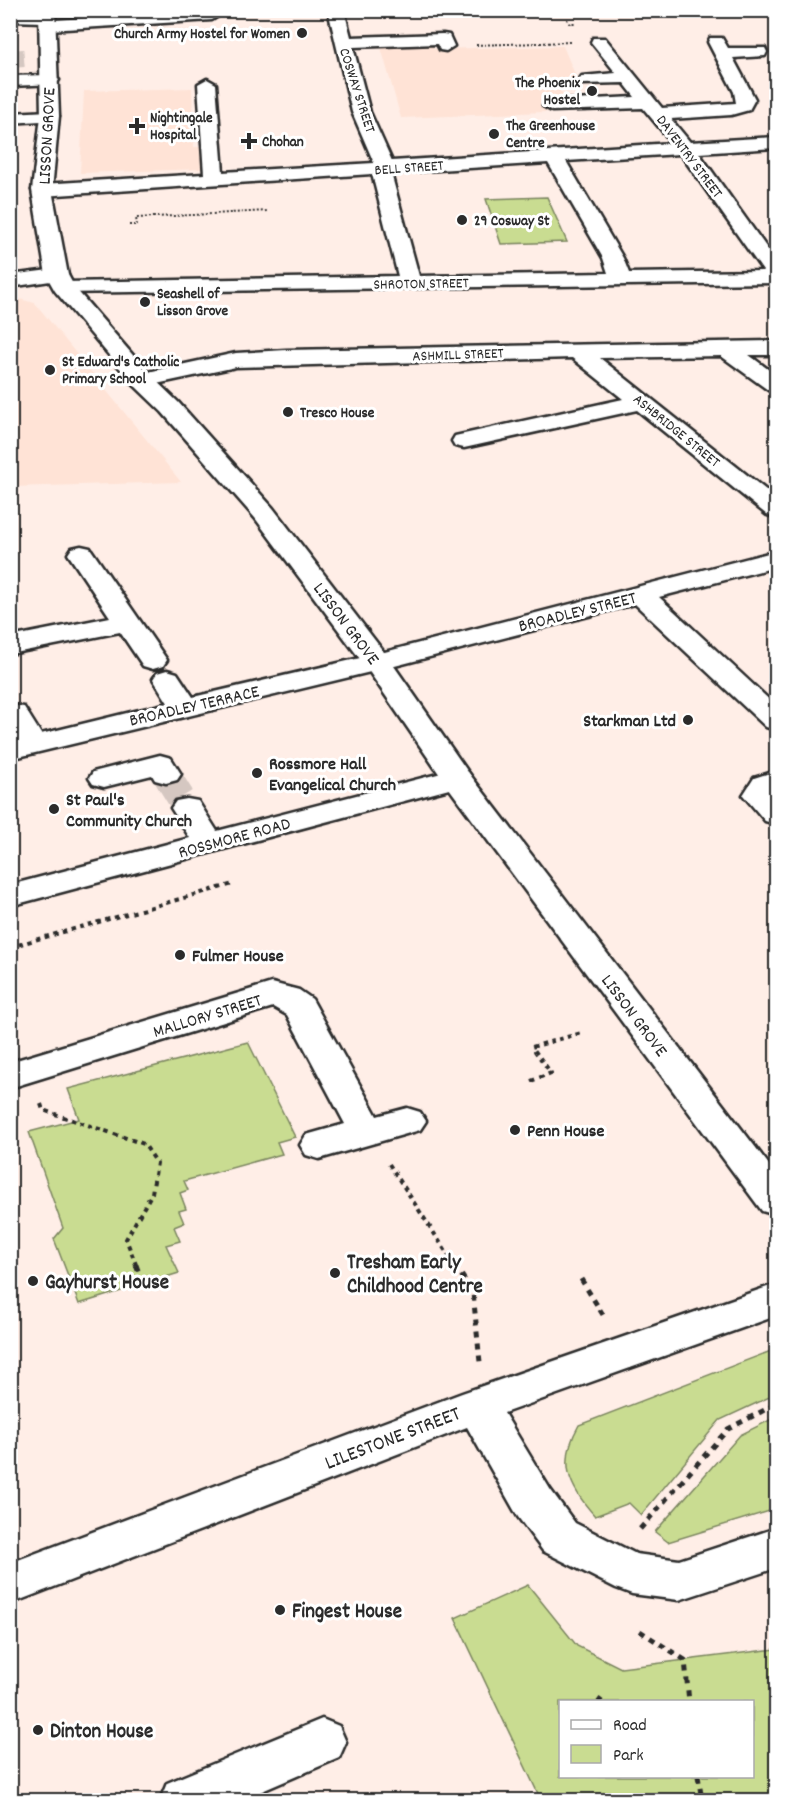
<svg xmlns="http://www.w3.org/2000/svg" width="787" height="1811" font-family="Dekko,sans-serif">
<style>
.built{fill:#ffe3d6}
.green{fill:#c9dc91;stroke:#7a845e;stroke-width:1.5;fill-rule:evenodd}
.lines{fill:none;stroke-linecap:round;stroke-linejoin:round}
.minor-tunnel-far1{stroke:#d5c7c1;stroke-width:18;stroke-dasharray:18 9;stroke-linecap:butt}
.minor-tunnel{stroke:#d5c7c1;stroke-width:28;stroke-dasharray:28 14;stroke-linecap:butt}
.minor-casing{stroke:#2b2b2b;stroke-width:5}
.major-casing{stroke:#2b2b2b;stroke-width:5}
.path-far2{stroke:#2b2b2b;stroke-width:2;stroke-dasharray:2 2;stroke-linecap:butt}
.path-far1{stroke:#2b2b2b;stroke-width:4;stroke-dasharray:4.5 4.5;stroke-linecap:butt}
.path{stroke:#2b2b2b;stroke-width:5;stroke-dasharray:6 6;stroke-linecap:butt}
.minor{fill:#fff;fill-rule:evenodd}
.major{fill:#fff;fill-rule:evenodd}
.poi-dot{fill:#2b2b2b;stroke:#fff;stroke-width:2}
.labels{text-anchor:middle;stroke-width:6;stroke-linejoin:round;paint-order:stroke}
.far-poi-label{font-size:15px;font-weight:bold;fill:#2b2b2b;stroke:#fff;text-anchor:start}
.far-street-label{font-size:15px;fill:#2b2b2b;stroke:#fff}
.street-label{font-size:18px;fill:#2b2b2b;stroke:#fff}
.poi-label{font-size:18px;font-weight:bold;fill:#2b2b2b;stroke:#fff;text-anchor:start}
.near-poi-label{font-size:21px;font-weight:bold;fill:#2b2b2b;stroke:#fff;text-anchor:start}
.near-street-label{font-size:21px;fill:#2b2b2b;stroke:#fff}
</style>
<rect width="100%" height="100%" fill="#ffeee7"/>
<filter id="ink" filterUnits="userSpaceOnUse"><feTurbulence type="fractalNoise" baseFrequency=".0167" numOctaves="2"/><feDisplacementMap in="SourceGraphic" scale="12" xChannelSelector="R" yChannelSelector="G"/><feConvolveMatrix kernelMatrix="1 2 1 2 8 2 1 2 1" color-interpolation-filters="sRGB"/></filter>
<g filter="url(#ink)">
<path class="built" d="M432 43 434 49 563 46 579 84 559 85 569 111 401 118 380 44Z
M192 88 194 147H200L204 169 80 173 84 91Z
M11 297 35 303 181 482 11 487Z"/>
<path class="green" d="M547 197 567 242 501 244 486 199Z
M248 1042 295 1137 277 1142 282 1154 184 1181 188 1190 180 1193 186 1209 179 1211 184 1223 174 1227 180 1241 166 1245 179 1273 79 1304 54 1239 63 1228 29 1132 79 1119 68 1089Z
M776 1349V1394L720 1420 641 1515 629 1503 595 1516C568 1486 558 1462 579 1425Z
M776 1417V1509L668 1542 655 1532 740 1435Z
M528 1585 577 1646 621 1668 776 1649V1800H541L455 1618ZM560 1702H752V1776H560Z"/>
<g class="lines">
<path class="minor-tunnel-far1" d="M10 59 24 58"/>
<path class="minor-tunnel" d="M166 774 187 808"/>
<g class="minor-casing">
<path id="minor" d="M206 10H228L212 20 49 30 43 28 41 25 43 22 10 21V11L49 12 55 14V20Z
M328 10H344L351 37 443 34 449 35 454 46 446 51 440 50 437 44 353 47 370 112 392 161 672 143 643 108 552 111 543 106 552 101 635 97 624 83 582 84 579 80 582 76 616 73 591 42 593 38H605L662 108 736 103 734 92 708 42 710 38H722L728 48H765L767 52 765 56 733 58 755 99 749 110 731 115 671 119 690 142 776 137V148L699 153 776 261V283L57 293 54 288 57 283 65 282 398 276 372 174 42 196 32 190 42 184 204 174 198 84 207 79 216 84 223 172 374 163 352 112ZM680 154 684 159 763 271 629 273 623 258 566 161ZM548 163 603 258 608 273 419 276 391 173Z
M50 75 59 80 56 84 10 86V76Z
M50 111 59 116 56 120 10 123V113Z
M57 269 64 271 68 275 64 279 10 287V275Z
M776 341V355H749L776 375V392L768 390 721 356 600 358 776 498V518L767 515 637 410 464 448 455 446 452 441 455 436 623 399 572 358 236 367 142 387 134 385 130 380 134 375 236 353 286 350Z
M81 546 90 548 167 660 163 666 153 669 143 666 120 632 10 654V637L110 617 68 554 72 548Z
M776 551V567L659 597 776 706V730L766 727 635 604 387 668 10 759V741L15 740 10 733V705L24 707 41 734 168 703 153 679 157 673 167 670 177 673 193 697 373 655Z
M160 755 171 758 181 774 177 780 166 783 155 780 152 775 104 787 93 784 89 778 93 772Z
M457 769 468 772 472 778 468 784 10 906V885L190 838 171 808 176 801 187 799 198 801 217 831Z
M776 771V790L774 794 776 796V824L765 821 743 795 754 778Z
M272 983 299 990 312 999 377 1116 407 1108 420 1112 426 1121 420 1130 319 1159 306 1155 300 1145 306 1135 345 1124 287 1015 273 1007 10 1088V1062Z
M776 1284V1316L504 1413 550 1489 575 1523 636 1554 679 1560 776 1528V1568L679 1600 632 1594 616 1588 543 1551 518 1517 467 1427 10 1604V1563L462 1393Z
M322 1719 339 1726 346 1742 339 1758 241 1800H160L167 1783Z"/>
</g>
<g class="major-casing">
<path id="major" d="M39 10H55L59 116 52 190 68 275 75 288 150 375 178 402 273 508 387 656 468 772 776 1174V1215L762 1211 446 784 366 667 255 518 162 412 134 385 55 291 46 275 32 190 41 116Z"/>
</g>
<path class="path-far2" d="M567 19 569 23H576
M476 45 571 42
M129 225H137L136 218 268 211"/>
<path class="path-far1" d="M10 947 233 884
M531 1081 551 1073 532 1047 581 1033
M41 1104 43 1110 144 1144 157 1163 152 1193 126 1239 137 1267
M389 1164 456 1267"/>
<path class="path" d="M136 1265 139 1273
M455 1265 473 1293 480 1362
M581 1279 605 1318
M640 1529 728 1429 776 1404
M640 1631 685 1660 689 1702
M598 1699 602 1702
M698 1776 702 1800"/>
<use href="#minor" class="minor"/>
<use href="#major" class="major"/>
</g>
</g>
<g class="poi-dot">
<circle cx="302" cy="33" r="6"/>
<circle cx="592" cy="91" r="6"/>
<path d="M134 117h6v6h6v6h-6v6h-6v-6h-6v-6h6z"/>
<circle cx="494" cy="134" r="6"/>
<path d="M246 132h6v6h6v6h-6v6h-6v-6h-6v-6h6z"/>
<circle cx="462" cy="220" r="6"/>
<circle cx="145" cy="302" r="6"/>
<circle cx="50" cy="370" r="6"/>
<circle cx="288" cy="412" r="6"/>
<circle cx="688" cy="720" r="6"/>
<circle cx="257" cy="773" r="6"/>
<circle cx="54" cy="809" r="6"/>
<circle cx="180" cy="955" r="6"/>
<circle cx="515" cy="1130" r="6"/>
<circle cx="335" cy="1273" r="6"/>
<circle cx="33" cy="1281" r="6"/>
<circle cx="280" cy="1610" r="6"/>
<circle cx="38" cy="1730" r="6"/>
</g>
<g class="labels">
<g class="far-poi-label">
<text x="290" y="38" text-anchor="end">Church Army Hostel for Women</text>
<text x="580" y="87" text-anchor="end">The Phoenix<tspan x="580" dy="17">Hostel</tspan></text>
<text x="150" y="122">Nightingale<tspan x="150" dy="17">Hospital</tspan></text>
<text x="506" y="130">The Greenhouse<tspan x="506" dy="17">Centre</tspan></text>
<text x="262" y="146">Chohan</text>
<text x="474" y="225">29 Cosway St</text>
<text x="157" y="298">Seashell of<tspan x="157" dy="17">Lisson Grove</tspan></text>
<text x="62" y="366">St Edward's Catholic<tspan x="62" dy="17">Primary School</tspan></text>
<text x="300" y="417">Tresco House</text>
</g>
<g class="far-street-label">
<text transform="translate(358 90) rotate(72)" y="5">COSWAY STREET</text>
<text transform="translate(690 156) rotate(53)" y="5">DAVENTRY STREET</text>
<text transform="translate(409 167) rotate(-4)" y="5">BELL STREET</text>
<text transform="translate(421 283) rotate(-1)" y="5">SHROTON STREET</text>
<text transform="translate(458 354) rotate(-2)" y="5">ASHMILL STREET</text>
<text transform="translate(677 430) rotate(39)" y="5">ASHBRIDGE STREET</text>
</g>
<g class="street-label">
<text transform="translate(46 136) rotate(-87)" y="6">LISSON GROVE</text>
<text transform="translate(577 611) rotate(-14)" y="6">BROADLEY STREET</text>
<text transform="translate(347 623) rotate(53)" y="6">LISSON GROVE</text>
<text transform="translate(194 705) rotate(-13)" y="6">BROADLEY TERRACE</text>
<text transform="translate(234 837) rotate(-15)" y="6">ROSSMORE ROAD</text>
<text transform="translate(207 1015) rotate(-17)" y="6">MALLORY STREET</text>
<text transform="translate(635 1015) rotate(53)" y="6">LISSON GROVE</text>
</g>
<g class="poi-label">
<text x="676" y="726" text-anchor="end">Starkman Ltd</text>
<text x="269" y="769">Rossmore Hall<tspan x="269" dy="21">Evangelical Church</tspan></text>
<text x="66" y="805">St Paul's<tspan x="66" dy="21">Community Church</tspan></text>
<text x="192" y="961">Fulmer House</text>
<text x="527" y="1136">Penn House</text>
</g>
<g class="near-poi-label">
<text x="347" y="1268">Tresham Early<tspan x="347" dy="24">Childhood Centre</tspan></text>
<text x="45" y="1288">Gayhurst House</text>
<text x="292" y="1617">Fingest House</text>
<text x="50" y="1737">Dinton House</text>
</g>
<g class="near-street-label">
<text transform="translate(392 1437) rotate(-21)" y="7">LILESTONE STREET</text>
</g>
</g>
<rect width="787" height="1811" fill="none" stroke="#fff" stroke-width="36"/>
<rect x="18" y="18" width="751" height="1775" fill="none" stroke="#2b2b2b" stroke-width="2" filter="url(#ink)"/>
<rect x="559" y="1700" width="195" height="78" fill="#ffffff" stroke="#aaaaaa" stroke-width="1.5"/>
<rect x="571" y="1720" width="30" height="9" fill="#ffffff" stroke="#aaaaaa" stroke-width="1.5"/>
<text x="613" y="1730" font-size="18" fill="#2b2b2b">Road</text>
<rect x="571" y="1745" width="30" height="18" fill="#c9dc91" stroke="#aaaaaa" stroke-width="1.5"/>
<text x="613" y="1760" font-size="18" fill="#2b2b2b">Park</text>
</svg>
